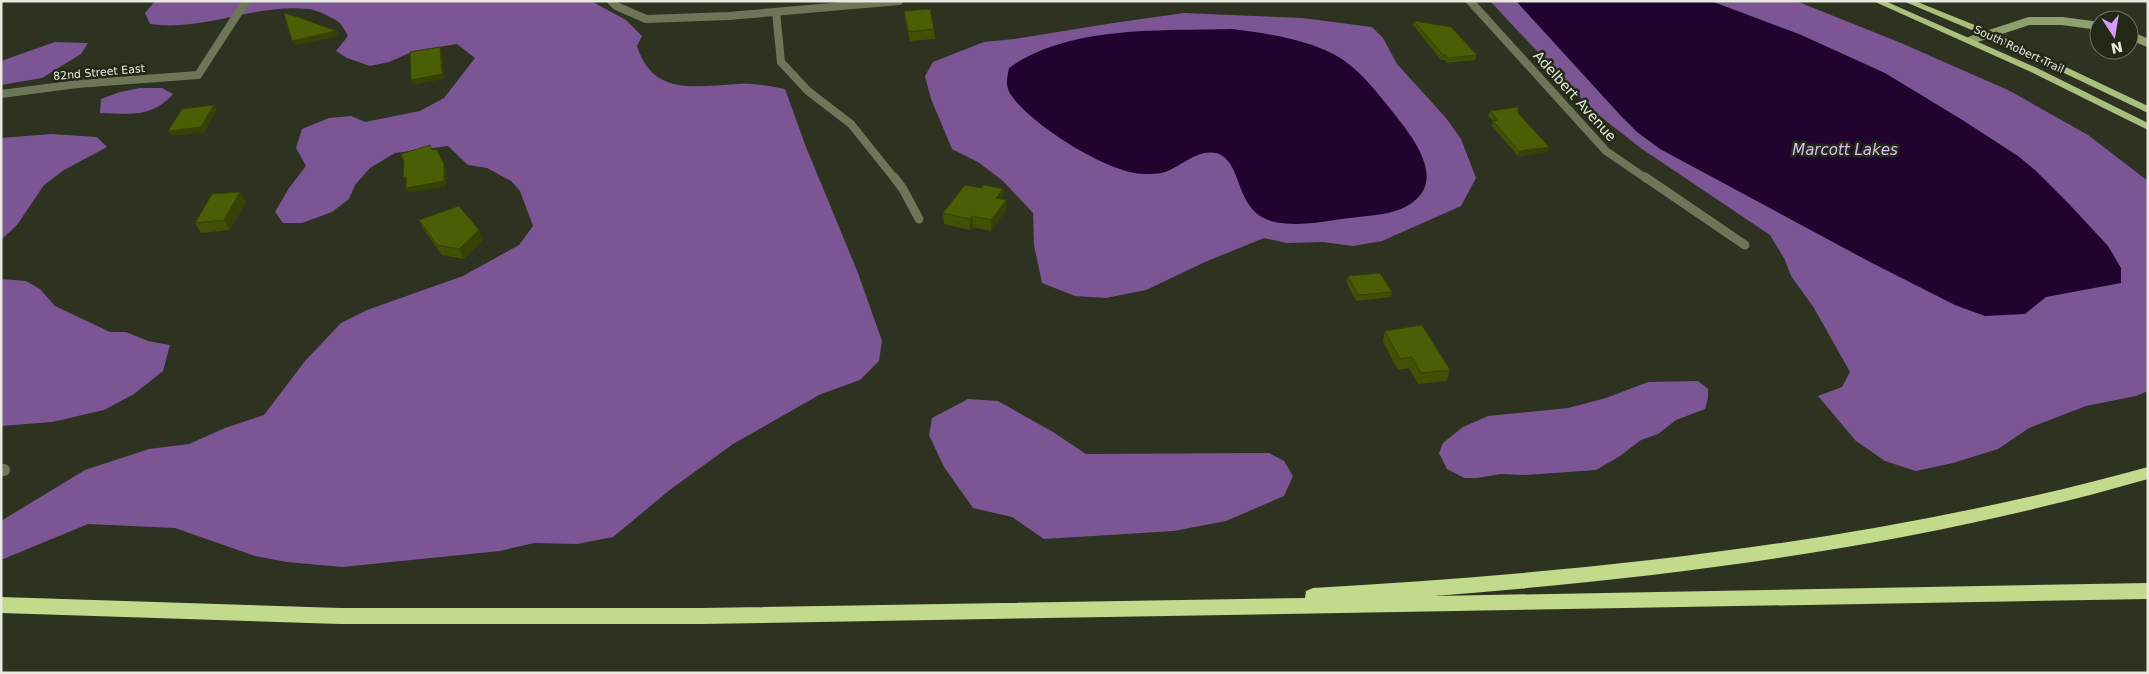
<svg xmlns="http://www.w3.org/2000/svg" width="2149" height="674" font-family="'DejaVu Sans',sans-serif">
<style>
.forest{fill:#7c5595}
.water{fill:#20032f}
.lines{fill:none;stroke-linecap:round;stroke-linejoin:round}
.lane-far1{stroke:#6d7758;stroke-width:8}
.lane{stroke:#6d7758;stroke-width:9}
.street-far2{stroke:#6d7758;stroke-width:8}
.street-far1{stroke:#6d7758;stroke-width:9}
.street{stroke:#6d7758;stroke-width:12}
.secondary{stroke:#8f9f6d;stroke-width:8}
.primary{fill:#aabe7d;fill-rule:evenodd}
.highway{fill:#c2da8b;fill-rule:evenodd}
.wall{fill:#405105}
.shaded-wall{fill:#344204}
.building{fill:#4a5e06;stroke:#344204}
.labels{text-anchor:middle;stroke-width:5;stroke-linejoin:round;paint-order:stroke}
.far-street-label{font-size:11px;fill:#e6eadf;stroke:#232917}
.street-label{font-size:14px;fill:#e6eadf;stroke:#232917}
.water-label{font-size:15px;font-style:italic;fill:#debef5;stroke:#232917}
</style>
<rect width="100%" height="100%" fill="#2d3320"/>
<path class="forest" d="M155 1H591L626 20 642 36 637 46C653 97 696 86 738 84 754 83 769 86 785 89L806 147 858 273 882 341 879 361 860 380 821 394 733 444 671 489 613 537 577 544 534 543 500 551 342 567 287 562 255 556 175 528 88 524 1 560V521L85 470 149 449 189 444 225 428 264 415 305 361 341 323 367 310 463 276 519 245 533 226 520 191 511 181 487 168 468 165 448 146 395 153 370 168 355 185 349 199 332 212 302 223H283L275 212 289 188 306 166 296 148 302 129 329 118 351 116 365 122 420 111 444 98 475 58 457 44 414 51 389 62 370 66 347 58 336 51 348 36C346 32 343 27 340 23 334 18 317 10 309 9 255 3 203 32 150 24L145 13Z
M1490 1H1796L1901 43 2010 91 2088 135 2148 181V391L2136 396 2086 406 2029 428 1998 449 1953 463 1916 471 1885 461 1856 441 1818 396 1842 387 1850 372 1814 308 1791 276 1785 260 1770 235 1642 149 1592 110Z
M1184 13 1302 18 1372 27 1383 38 1397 64 1446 118 1461 139 1476 178 1461 206 1382 241 1353 246 1323 242 1287 243 1264 238 1205 262 1146 290 1106 298 1075 296 1042 283 1034 245 1033 213 1003 181 978 162 952 149 931 99 925 76 933 62 984 42 1014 39 1113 23Z
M55 42 88 43 81 54 42 78 1 85V61Z
M140 88H162L173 94C152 118 129 114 100 113L101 99 120 92Z
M51 134 97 137 107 147 64 170 44 185 17 225 1 240V138Z
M1 279 26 281 40 289 55 306 110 332H126L148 341 170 345 163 371 134 394 104 410 52 422 1 426Z
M1698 381 1708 389V398L1705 409 1676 420 1658 434 1641 440 1620 456 1596 470 1526 475 1501 474 1477 478H1464L1447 469 1439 453 1443 443 1463 427 1488 416 1568 408 1606 398 1648 382Z
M968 399 998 401 1053 432 1086 454 1269 453 1284 461 1293 476 1284 496 1226 521 1174 531 1044 539 1012 517 973 508 944 467 929 435 932 418Z"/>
<path class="water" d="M1516 1H1711L1799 34 1885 73 1964 121 2018 156 2035 170 2070 205 2108 246 2121 268V283L2046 297 2025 314 1985 316 1955 305 1870 262 1660 149 1637 132 1621 116Z
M1232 29C1266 33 1318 41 1346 62 1364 75 1378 94 1392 111 1415 140 1452 186 1401 209 1386 215 1366 216 1350 218 1325 221 1296 228 1271 221 1233 209 1244 161 1216 153 1198 149 1181 166 1165 172 1159 174 1151 174 1145 174 1110 175 1030 124 1011 95 1005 87 1007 77 1009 68 1069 25 1161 31 1232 29Z"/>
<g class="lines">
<path class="lane-far1" d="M776 12 781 62 808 91 851 124 895 179"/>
<path class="lane" d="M894 177 903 189 919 219"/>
<path class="street-far2" d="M611 1 616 6 646 19 729 16 899 1
M1470 1 1606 151 1647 179
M1 94 77 84 198 75 246 1"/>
<path class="street-far1" d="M1645 177 1745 245"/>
<path class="street" d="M1 470H4"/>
<path class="secondary" d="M2129 35 2148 43
M1971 40 2029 21H2062L2099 26"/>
<path class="primary" d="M1873 1H1885L2037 68 2148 123V130L2031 72Z
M1903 1H1915L1992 32 2148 106V113L1986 36Z"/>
<path class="highway" d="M2148 467V479C1915 546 1675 577 1435 596L2148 583V599L702 624H340L1 613V597L340 608H702L1305 598 1306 591 1313 588C1594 572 1876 542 2148 467Z"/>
</g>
<path class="wall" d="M904 11 934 29 935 39 910 41 905 20Z
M1414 21 1477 55 1475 60 1447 63 1445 60H1441L1413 25Z
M1490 111 1518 113 1549 147 1548 152 1518 156 1492 126 1493 121 1488 116Z
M1006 200V210L991 231 973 227 970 230 944 224 943 213Z
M246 202 230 230 201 233 195 223Z
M419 220 479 230 483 240 464 259 442 255 424 230Z
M1348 276 1392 292 1391 297 1356 301 1346 281Z
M1385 331 1450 370 1447 381 1418 384 1409 368 1398 370 1383 342Z"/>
<path class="shaded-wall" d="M336 31 339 36 295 45 292 41Z
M440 47 442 52 444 79 413 85 411 80Z
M214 105 217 110 204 133 172 136 168 131Z
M1549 147 1548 152 1518 156 1519 151Z
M444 164 446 169V186L408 193 406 188Z
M1003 189V199L996 198Z
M240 192 246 202 230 230 224 220Z
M1006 200V210L991 231V220Z
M972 216 973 227 970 230V219Z
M479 230 483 240 464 259 459 249Z"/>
<path class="building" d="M930 9 934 29 909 32 904 11Z
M284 13 301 18 336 31 292 41Z
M1414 21 1451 27 1477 55 1449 58 1446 55H1443Z
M440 47 442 74 411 80 410 52Z
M214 105 201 127 168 131 182 109Z
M1518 107V113L1549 147 1519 151 1493 121 1498 120 1490 111Z
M430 145 432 150H437L444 164V181L406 188V177H403L404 162 401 154Z
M965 185 982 188 984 185 1003 189 996 198 1006 200 991 220 972 216 970 219 943 213Z
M240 192 224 220 195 223 212 194Z
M459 206 479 230 459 249 437 245 419 220Z
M1380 273 1392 292 1358 295 1348 276Z
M1422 325 1450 370 1421 373 1412 357 1400 359 1385 331Z"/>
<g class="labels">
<g class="far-street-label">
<text transform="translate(2019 49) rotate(25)" y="4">South Robert Trail</text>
<text transform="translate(99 72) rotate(-5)" y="4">82nd Street East</text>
</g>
<g class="street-label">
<text transform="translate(1575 96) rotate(48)" y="5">Adelbert Avenue</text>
</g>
<g class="water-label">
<text x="1845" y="155">Marcott Lakes</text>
</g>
</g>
<rect width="2149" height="674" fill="none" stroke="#e6eadf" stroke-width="5"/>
<g transform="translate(2114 35) rotate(168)"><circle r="24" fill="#232917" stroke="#717667"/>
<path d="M0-4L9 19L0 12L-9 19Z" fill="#d59bfb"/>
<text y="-8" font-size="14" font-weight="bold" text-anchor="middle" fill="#e6eadf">N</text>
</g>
</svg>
